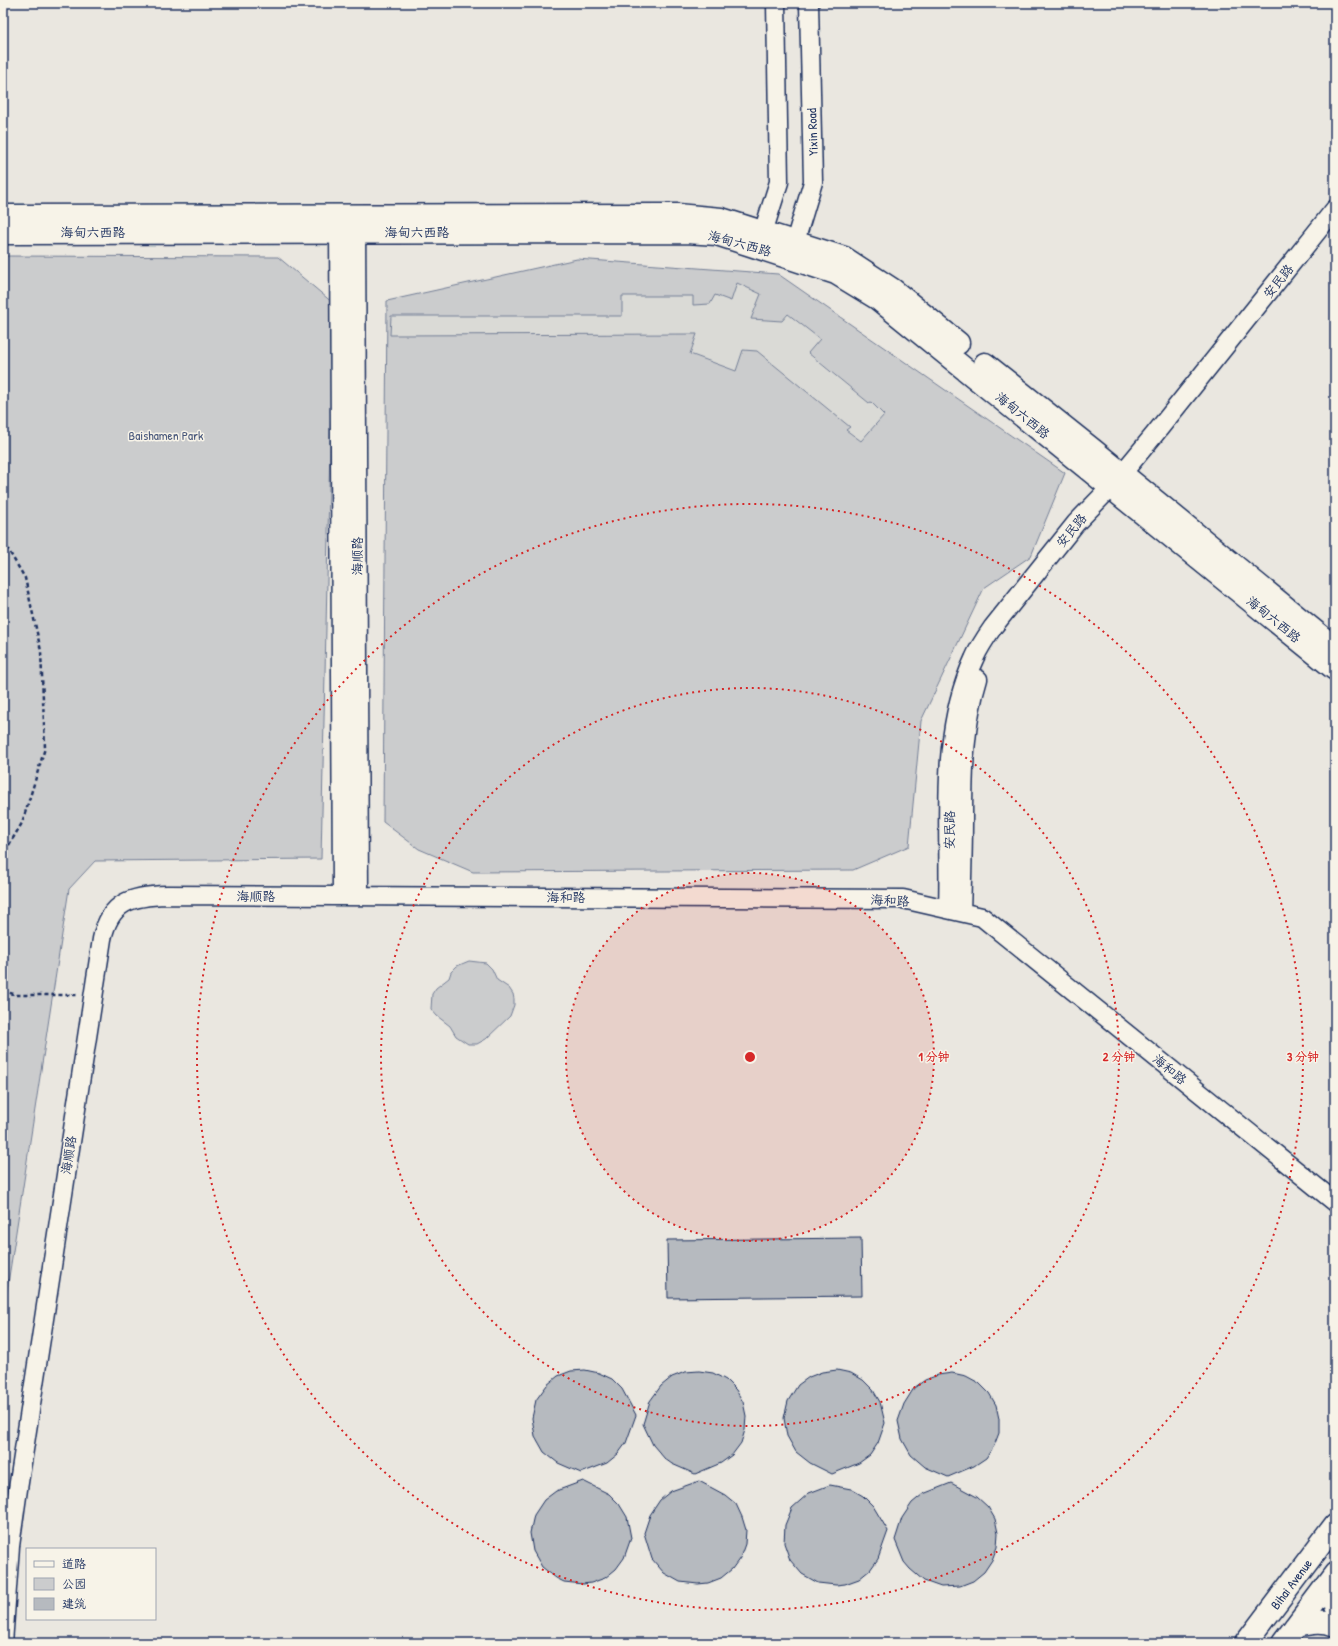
<svg xmlns="http://www.w3.org/2000/svg" width="1338" height="1646" font-family="'Patrick Hand','LXGW WenKai TC',sans-serif">
<style>
.built{fill:#dadad6}
.green{fill:#cbcccd;stroke:#737e96;fill-rule:evenodd}
.building{fill:#b6babf;stroke:#1b2f5e}
.lines{fill:none;stroke-linecap:round;stroke-linejoin:round}
.minor-casing{stroke:#1b2f5e;stroke-width:21}
.major-casing{stroke:#1b2f5e;stroke-width:25}
.path{stroke:#1b2f5e;stroke-width:2.5;stroke-dasharray:4 3;stroke-linecap:butt}
.minor{stroke:#f7f3e8;stroke-width:18}
.major{stroke:#f7f3e8;stroke-width:22}
.ring{fill:none;stroke:#d62828;stroke-width:2;stroke-dasharray:2 4}
.labels{text-anchor:middle;stroke-width:3;stroke-linejoin:round;paint-order:stroke}
.street-label{font-size:13px;fill:#1b2f5e;stroke:#f7f3e8}
.park-label{font-size:13px;fill:#47567a;stroke:#f7f3e8}
.centre{fill:#d62828;stroke:#f7f3e8;stroke-width:2}
.ring-label{font-size:12px;text-anchor:middle;font-weight:bold;fill:#d62828;stroke:#f7f3e8;stroke-width:3;stroke-linejoin:round;paint-order:stroke}
</style>
<rect width="100%" height="100%" fill="#eae7e0"/>
<filter id="ink" filterUnits="userSpaceOnUse"><feTurbulence type="fractalNoise" baseFrequency=".025" numOctaves="2"/><feDisplacementMap in="SourceGraphic" scale="8" xChannelSelector="R" yChannelSelector="G"/><feConvolveMatrix kernelMatrix="1 2 1 2 8 2 1 2 1" color-interpolation-filters="sRGB"/></filter>
<g filter="url(#ink)">
<path class="built" d="M737 283 762 294 751 319 782 321 788 314 821 339 808 354 869 403 871 402 884 415 861 441 846 430 850 427 736 371 690 354 697 334 390 336 391 316H622V296L715 295Z"/>
<path class="green" d="M3 256 278 257 333 303 321 859 95 861 69 889 3 1316Z
M577 259 778 274 1065 473 1031 556 984 588 921 721 909 846 853 870 473 872 419 849 383 822 387 301ZM737 283 761 294 751 319 782 321 788 314 820 339 808 353 869 403 871 402 884 415 861 441 846 430 850 427 757 351 743 350 736 371 690 354 697 334 390 335 391 316H622V296H693V305L710 304 715 295 731 301Z
M469 961 486 963 492 969 497 980 509 988 513 994 514 999V1005L510 1016 486 1039 477 1044H468L456 1036 450 1026 437 1016 431 1009 432 994 436 988 449 978 451 972 457 966Z"/>
<path class="building" d="M861 1238 862 1296 668 1298 667 1240Z
M585 1370 599 1373 612 1379 622 1389 636 1415 626 1443 618 1454 607 1463 581 1473 558 1463 544 1452 535 1436 532 1418 536 1400 547 1385 558 1376 571 1371Z
M837 1370 851 1373 863 1380 873 1390 880 1402 885 1423 878 1443 870 1455 859 1463 832 1474 810 1463 796 1452 787 1436 784 1418 788 1401 798 1385 809 1377 822 1372Z
M699 1371 713 1373 726 1380 736 1390 743 1402 746 1416 745 1430 741 1443 732 1455 721 1463 695 1474 672 1464 665 1459 653 1445 643 1424 650 1401 661 1386 672 1377 685 1372Z
M952 1373 966 1376 979 1383 989 1393 996 1405 999 1419V1433L994 1446 986 1458 974 1466 948 1477 925 1467 911 1455 902 1439 898 1421 904 1404 914 1388 925 1380 938 1375Z
M583 1481 609 1494 619 1504 627 1517 631 1538 624 1558 616 1569 605 1578 591 1583 583 1584 564 1582 556 1578 542 1567 533 1551 530 1533 534 1515 544 1500 556 1491Z
M699 1481 725 1495 736 1504 742 1517 746 1530 745 1544 740 1558 732 1569 721 1578 708 1583 698 1584 680 1582 664 1573 652 1559 644 1533 650 1515 660 1500 671 1491Z
M951 1483 977 1497 988 1507 995 1519 998 1533 997 1547 992 1560 984 1572 973 1581 960 1586 941 1587 924 1581 910 1569 904 1562 895 1540 902 1518 912 1503 923 1494Z
M830 1485 851 1489 863 1496 873 1506 888 1531 878 1559 870 1570 859 1579 845 1584 836 1585 818 1583 802 1574 790 1560 784 1543 785 1525 792 1508 809 1493Z"/>
<g class="lines">
<g class="minor-casing">
<path id="minor" d="M339 219 342 896
M356 219 359 896
M759 245 779 182 776 3
M791 255 813 182 809 3
M948 909C951 826 938 736 974 659 979 647 986 637 993 627L1076 523 1111 487 1154 435 1335 209
M961 912C962 881 963 849 963 818 963 771 964 724 978 679
M3 1643 10 1546 18 1489 102 939C110 901 132 896 167 895L903 899 982 917 1335 1202"/>
</g>
<g class="major-casing">
<path id="major" d="M3 216 677 215 721 219 844 258 893 290 958 343
M3 233 686 232 717 234 836 273 877 298 1335 669
M985 364 1093 450 1335 648
M1332 1578 1335 1606
M1295 1627C1308 1623 1322 1620 1335 1626
M1246 1643 1335 1525
M1283 1643 1335 1574"/>
</g>
<path class="path" d="M3 541 25 578 41 651 45 748 22 823 3 855
M3 991 17 995H78"/>
<use href="#minor" class="minor"/>
<use href="#major" class="major"/>
</g>
</g>
<circle cx="750" cy="1057" r="184" fill="#d62828" fill-opacity=".12"/>
<g class="ring">
<circle cx="750" cy="1057" r="184"/>
<circle cx="750" cy="1057" r="369"/>
<circle cx="750" cy="1057" r="553"/>
</g>
<g class="labels">
<g class="street-label">
<text transform="translate(812 132) rotate(-92)" y="5">Yixin Road</text>
<text x="93" y="237">海甸六西路</text>
<text x="417" y="237">海甸六西路</text>
<text transform="translate(740 243) rotate(15)" y="5">海甸六西路</text>
<text transform="translate(1278 281) rotate(-51)" y="5">安民路</text>
<text transform="translate(1023 415) rotate(39)" y="5">海甸六西路</text>
<text transform="translate(1071 530) rotate(-50)" y="5">安民路</text>
<text transform="translate(357 556) rotate(-90)" y="5">海顺路</text>
<text transform="translate(1274 619) rotate(39)" y="5">海甸六西路</text>
<text transform="translate(949 830) rotate(-89)" y="5">安民路</text>
<text x="256" y="901">海顺路</text>
<text x="566" y="902">海和路</text>
<text transform="translate(890 900) rotate(3)" y="5">海和路</text>
<text transform="translate(1170 1069) rotate(39)" y="5">海和路</text>
<text transform="translate(68 1155) rotate(-81)" y="5">海顺路</text>
<text transform="translate(1291 1584) rotate(-53)" y="5">Bihai Avenue</text>
</g>
<g class="park-label">
<text x="166" y="440">Baishamen Park</text>
</g>
</g>
<circle cx="750" cy="1057" r="6" class="centre"/>
<g class="ring-label">
<text x="934" y="1061">1 分钟</text>
<text x="1119" y="1061">2 分钟</text>
<text x="1303" y="1061">3 分钟</text>
</g>
<rect width="1338" height="1646" fill="none" stroke="#f7f3e8" stroke-width="16"/>
<rect x="8" y="8" width="1322" height="1630" fill="none" stroke="#1b2f5e" stroke-width="1.5" filter="url(#ink)"/>
<rect x="26" y="1548" width="130" height="72" fill="#f7f3e8" stroke="#9fa5b1"/>
<rect x="34" y="1561" width="20" height="6" fill="#f7f3e8" stroke="#9fa5b1"/>
<text x="62" y="1568" font-size="12" fill="#1b2f5e">道路</text>
<rect x="34" y="1578" width="20" height="12" fill="#cbcccd" stroke="#9fa5b1"/>
<text x="62" y="1588" font-size="12" fill="#1b2f5e">公园</text>
<rect x="34" y="1598" width="20" height="12" fill="#b6babf" stroke="#9fa5b1"/>
<text x="62" y="1608" font-size="12" fill="#1b2f5e">建筑</text>
</svg>
